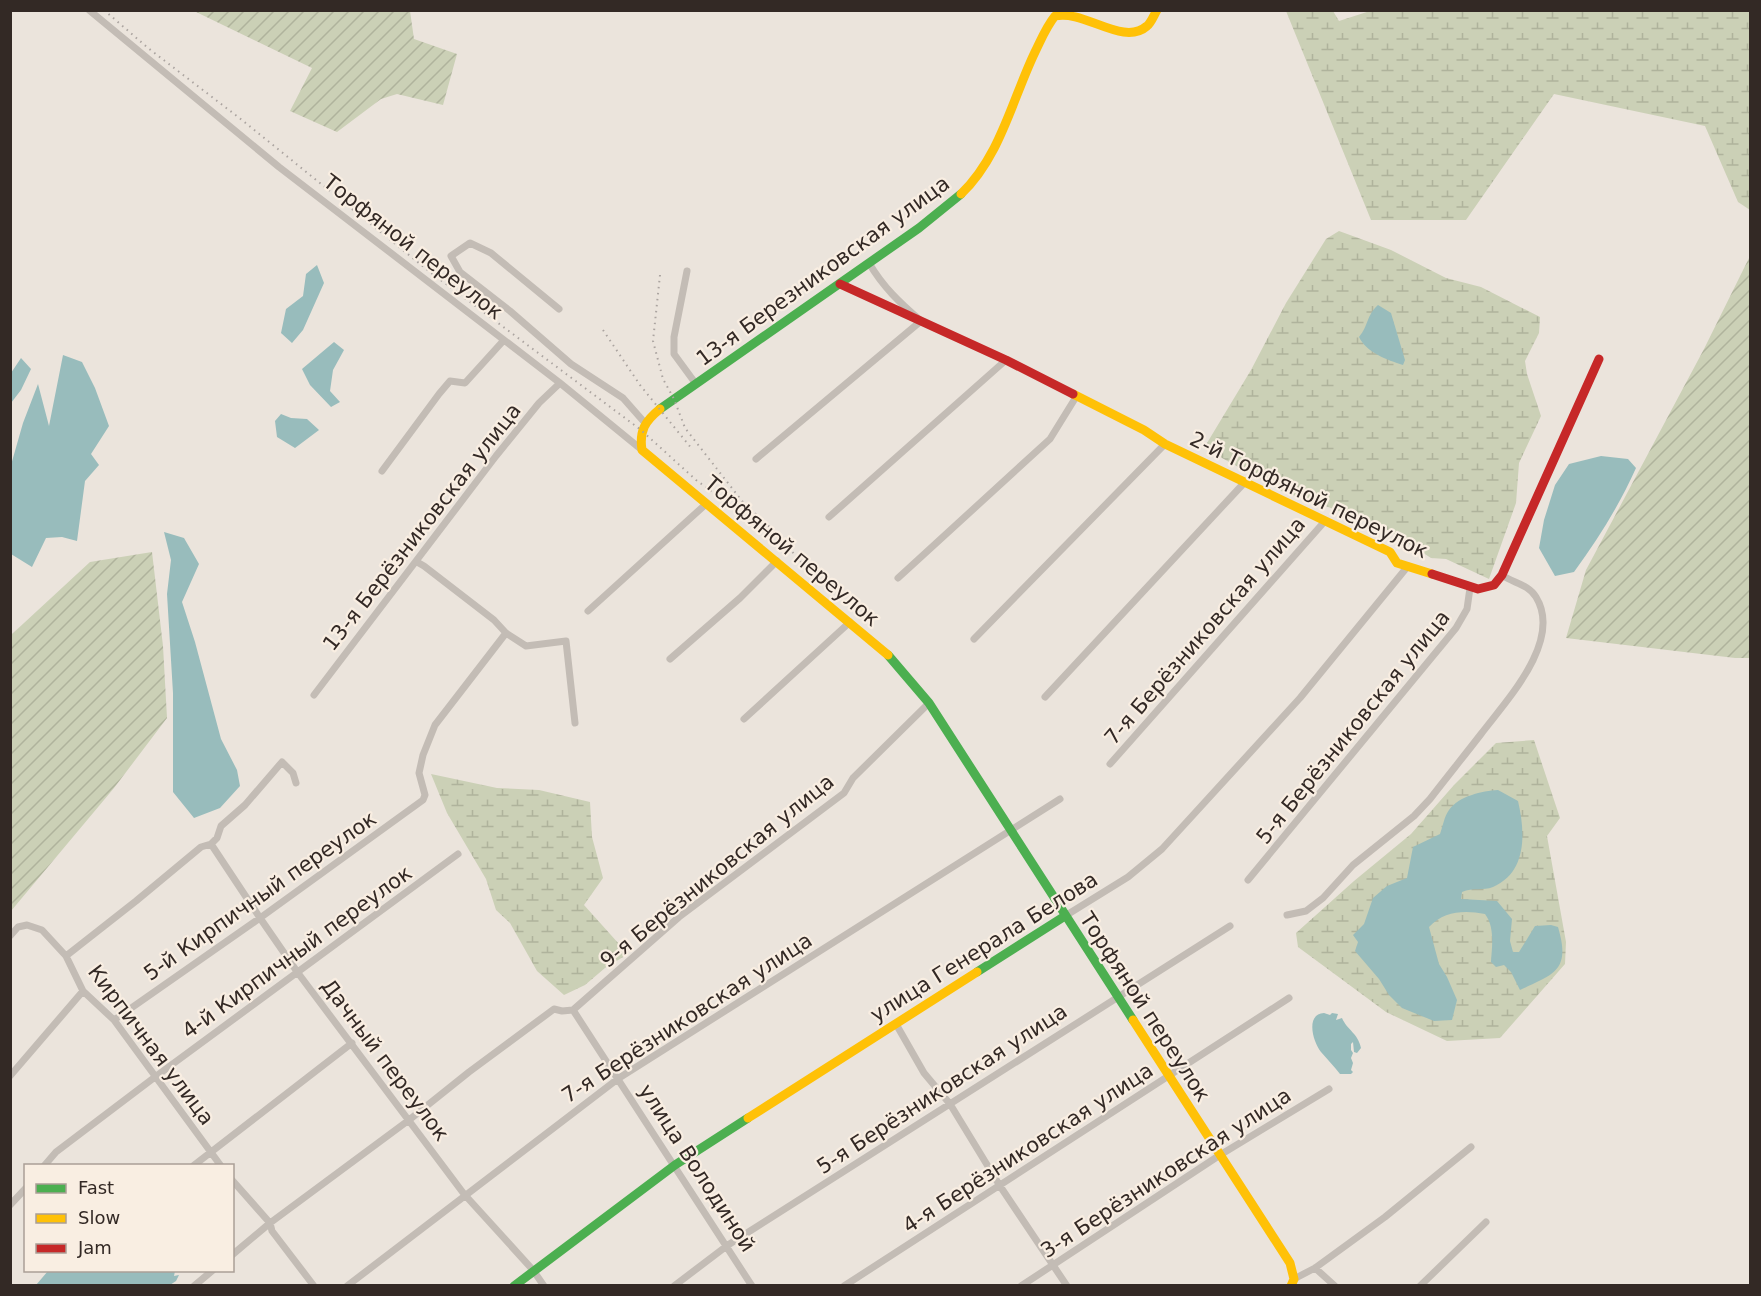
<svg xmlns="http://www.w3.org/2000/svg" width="1761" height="1296" font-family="'DejaVu Sans',sans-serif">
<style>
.wetland{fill:url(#wetland-marsh)}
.garden{fill:url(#garden-furrows)}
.water{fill:#98bcbc}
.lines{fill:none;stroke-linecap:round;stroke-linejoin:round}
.street{stroke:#c3bcb5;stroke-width:7}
.fast{stroke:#4caf50;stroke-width:9}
.slow{stroke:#ffc107;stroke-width:9}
.jam{stroke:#c62828;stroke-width:9}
.rail{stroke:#aba4a0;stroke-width:2;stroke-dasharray:1.5 4.5;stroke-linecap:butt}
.labels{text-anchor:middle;stroke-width:4.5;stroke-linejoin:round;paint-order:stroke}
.street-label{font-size:21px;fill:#332925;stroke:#f9eee2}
</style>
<defs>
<pattern id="wetland-marsh" width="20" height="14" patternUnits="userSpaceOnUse" patternTransform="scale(1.5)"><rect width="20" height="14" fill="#cbd0b6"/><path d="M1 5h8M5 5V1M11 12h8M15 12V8" fill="none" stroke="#afb39c"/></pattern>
<pattern id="garden-furrows" width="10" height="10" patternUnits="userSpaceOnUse" patternTransform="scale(1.5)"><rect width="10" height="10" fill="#cbd0b6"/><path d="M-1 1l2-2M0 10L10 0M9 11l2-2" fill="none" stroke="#afb39c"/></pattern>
</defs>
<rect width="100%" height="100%" fill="#ebe4dc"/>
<path class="wetland" d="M1373 10 1750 11V210L1738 202 1705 126 1554 94 1466 220H1371L1286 11H1333L1339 21Z
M1339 231 1391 250 1446 278 1481 287 1540 317 1539 333 1525 361 1527 374 1541 416 1519 463 1516 503 1489 579 1446 559 1431 558 1386 529 1315 502 1283 492 1204 448 1251 370 1286 303 1326 239Z
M1534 740 1560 818 1547 836 1566 942 1565 964 1500 1038 1447 1041 1386 1012 1298 947 1296 933 1354 881 1411 834 1454 785 1496 743Z
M431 774 497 788 539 790 590 802 592 837 603 878 584 905 628 954 605 968 585 985 564 995 537 971 510 923 496 910 486 879 447 813Z"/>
<path class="garden" d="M194 11H410L414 39 457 54 443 105 397 94 381 99 337 132 290 111 312 68Z
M1750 256V658H1735L1566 638 1586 570 1704 349Z
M152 552 163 646 167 718 114 788 11 911V635L90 562Z"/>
<path class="water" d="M317 265 324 283 303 330 292 343 281 333 286 309 303 296 306 274Z
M1378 305 1391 313 1405 360 1403 365C1387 360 1366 352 1359 337 1369 325 1366 316 1378 305Z
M334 342 344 350 333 370 330 391 340 402 331 407 310 385 302 369Z
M63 355 82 362 95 388 109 426 91 454 99 465 85 481 77 541 62 537 46 538 32 567 11 554V465L23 423 38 384 49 426Z
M21 358 31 369 21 390 11 403V373Z
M281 414 291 418 307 419 319 430 295 448 277 437 275 421Z
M1601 456 1628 459 1636 468C1619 506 1598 539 1574 572L1555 576 1539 548 1544 520 1555 485 1569 464Z
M164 532 184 538 199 564 182 602 195 642 221 739 237 770 240 786 220 808 194 818 173 792V693L167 594 171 560Z
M1498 790 1518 801C1525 831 1528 872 1493 887 1483 891 1473 887 1462 892L1461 899 1497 901 1512 919 1510 941 1513 952H1519L1535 926 1551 925 1558 927C1571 971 1554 974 1520 990L1511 972 1504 965 1496 967 1491 962C1492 946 1495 927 1485 914 1464 910 1444 911 1429 927L1439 964 1447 977 1457 1000 1452 1020 1434 1021 1402 1008 1389 995 1379 979 1355 951 1358 942 1353 935 1364 924 1373 898 1387 886 1407 878 1413 847 1440 834C1443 826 1444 817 1449 810 1459 796 1482 791 1498 790Z
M1324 1013 1330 1015 1332 1013 1338 1014 1336 1020 1342 1018C1347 1030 1358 1033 1361 1048L1357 1053 1354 1052 1353 1042 1351 1044V1050L1353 1053 1351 1058 1353 1063 1351 1070 1353 1072 1351 1074H1340C1334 1066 1327 1059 1321 1052 1313 1042 1305 1014 1324 1013Z
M175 1271 174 1276 179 1275 176 1281 170 1285H36L48 1271Z"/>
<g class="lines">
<path class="street" d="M89 10 279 167 560 383 642 450
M687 271 674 337V354L696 384
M559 309 491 253 470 243 451 256 460 272 510 311 571 364 623 398 645 423
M756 459 921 321C900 303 883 287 869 263
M382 471 439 394 450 381 465 383 504 340
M829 517 1006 360
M417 562 424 566 494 620 506 633 526 646 566 641 575 723
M898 578 1050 439 1076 397
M588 611 706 504
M974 639 1165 444
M670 659 740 598 777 561
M314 695 496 456 539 403 560 383
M1045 697 1245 482
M744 719 850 622
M1110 764 1325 521
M211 844 260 918 298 973 464 1194 533 1270 544 1286
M1248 880 1456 628 1467 609 1470 588
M1287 915 1306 911 1323 898 1353 865 1414 816 1430 799C1447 777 1464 756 1481 734 1506 701 1563 641 1536 597 1528 584 1513 583 1502 575
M1065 916 1128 877 1162 849 1300 698 1408 566
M10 936 18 927 27 925 42 930 66 956 83 991 114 1020 221 1166
M66 956 136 901 201 847 211 844 217 838 221 826 245 805 282 762 293 773 296 783
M573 1010 679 917 844 793 853 778 929 703
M573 1010 752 1286
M114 1020 260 918 423 800 425 795 419 773 423 755 435 725 506 633
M896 1024 924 1073 950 1104 1000 1186 1067 1286
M10 1076 83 991
M44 1166 56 1152 155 1077 458 854
M193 1166 352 1043
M232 1180 270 1223 272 1231 314 1286
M10 1205 26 1188
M232 1255 270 1223 409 1120 469 1072 554 1009 562 1011 573 1010
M1315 1268 1335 1286
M1294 1279 1315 1268 1385 1217 1471 1147
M194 1286 213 1270
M347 1286 619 1078 1060 799
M674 1286 728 1245 1230 926
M844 1286 1289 998
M1021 1286 1220 1155 1329 1089
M1420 1286 1486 1222"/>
<path class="fast" d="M660 409 919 228 961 194
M888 655 929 703 1133 1020
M977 972 1065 916
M514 1286 675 1165 748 1118"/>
<path class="slow" d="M961 194C1000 157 1012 100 1035 52 1041 40 1046 27 1055 16 1084 9 1123 47 1147 26 1151 23 1154 15 1157 10
M1073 394 1144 430 1165 444 1390 552 1397 563 1432 574
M660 409C645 421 639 431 642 450L888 655
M1133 1020 1290 1263 1294 1279 1291 1286
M748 1118 977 972"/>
<path class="jam" d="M840 284 1006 360 1073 394
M1432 574 1478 589 1494 585 1502 575 1599 359"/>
<path class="rail" d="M104 10 148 48 242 120 430 272 641 430 696 480 759 526
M660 275 653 341 663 379 674 399 685 428 742 501 776 533 802 563
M603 330 640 385 692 449"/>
</g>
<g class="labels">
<g class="street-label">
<text transform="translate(413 247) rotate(38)" y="7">Торфяной переулок</text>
<text transform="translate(823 271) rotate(-36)" y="7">13-я Березниковская улица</text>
<text transform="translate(1309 495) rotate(26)" y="7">2-й Торфяной переулок</text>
<text transform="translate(422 527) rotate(-52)" y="7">13-я Берёзниковская улица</text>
<text transform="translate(792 551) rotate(40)" y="7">Торфяной переулок</text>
<text transform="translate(1205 631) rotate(-49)" y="7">7-я Берёзниковская улица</text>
<text transform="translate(1353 727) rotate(-51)" y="7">5-я Берёзниковская улица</text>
<text transform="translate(717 871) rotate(-39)" y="7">9-я Берёзниковская улица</text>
<text transform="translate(260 896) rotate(-35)" y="7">5-й Кирпичный переулок</text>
<text transform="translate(984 947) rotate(-32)" y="7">улица Генерала Белова</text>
<text transform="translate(297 952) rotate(-36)" y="7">4-й Кирпичный переулок</text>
<text transform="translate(1145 1007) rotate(57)" y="7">Торфяной переулок</text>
<text transform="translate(687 1018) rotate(-33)" y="7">7-я Берёзниковская улица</text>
<text transform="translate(151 1045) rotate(53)" y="7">Кирпичная улица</text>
<text transform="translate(385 1060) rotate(53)" y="7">Дачный переулок</text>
<text transform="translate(942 1089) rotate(-33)" y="7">5-я Берёзниковская улица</text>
<text transform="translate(1028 1148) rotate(-33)" y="7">4-я Берёзниковская улица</text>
<text transform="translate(697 1168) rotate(57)" y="7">улица Володиной</text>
<text transform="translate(1166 1173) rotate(-33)" y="7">3-я Берёзниковская улица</text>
</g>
</g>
<rect width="1761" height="1296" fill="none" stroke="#332925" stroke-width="24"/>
<rect x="24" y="1164" width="210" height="108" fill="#f9eee2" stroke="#aa9f96" stroke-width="1.5"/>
<rect x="36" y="1184" width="30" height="9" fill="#4caf50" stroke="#aa9f96" stroke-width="1.5"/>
<text x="78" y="1194" font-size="18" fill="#332925">Fast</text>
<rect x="36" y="1214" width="30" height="9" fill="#ffc107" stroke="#aa9f96" stroke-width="1.5"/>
<text x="78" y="1224" font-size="18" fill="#332925">Slow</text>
<rect x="36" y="1244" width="30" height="9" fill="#c62828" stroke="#aa9f96" stroke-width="1.5"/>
<text x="78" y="1254" font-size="18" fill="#332925">Jam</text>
</svg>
